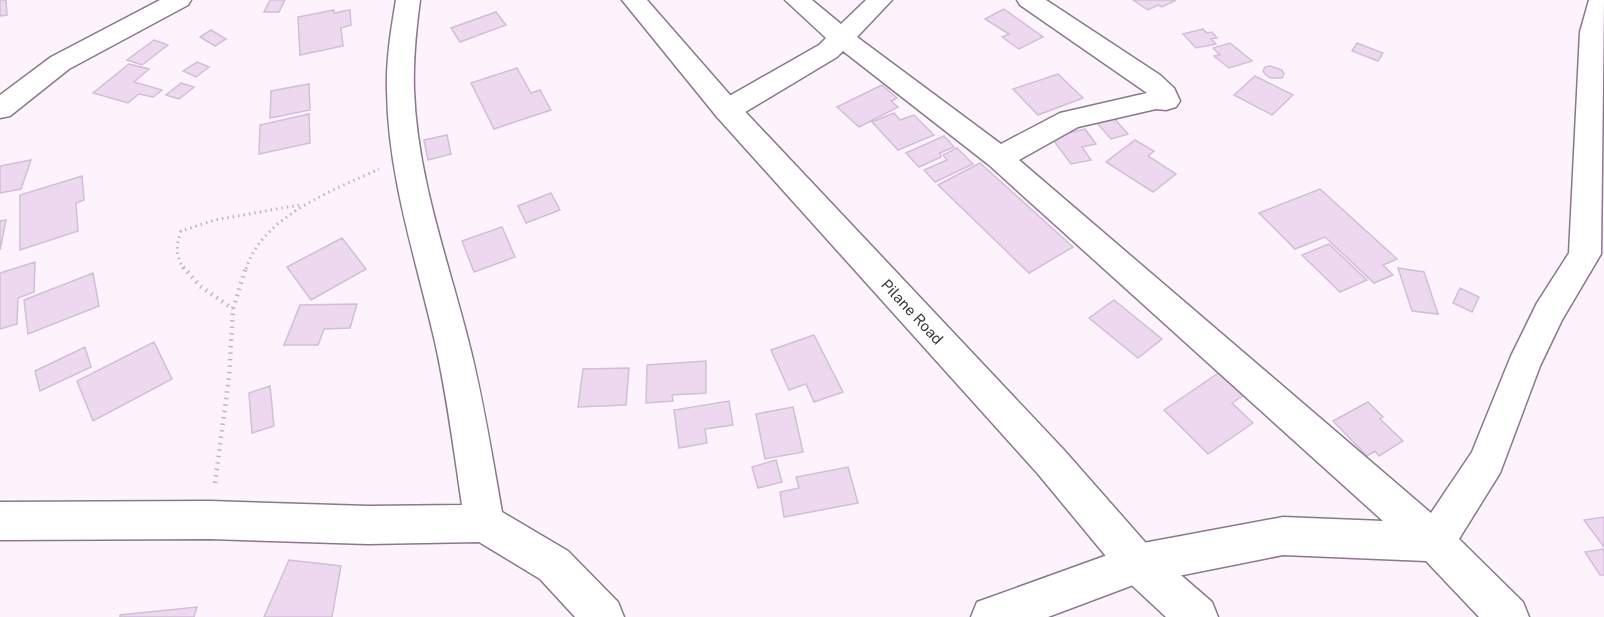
<svg xmlns="http://www.w3.org/2000/svg" width="1604" height="617" font-family="'Public Sans',sans-serif">
<style>
.building{fill:#edd8f0;stroke:#d2bed6;stroke-width:1.5}
.lines{fill:none;stroke-linecap:round;stroke-linejoin:round}
.minor-casing{stroke:#8a778d;stroke-width:3}
.tertiary-casing{stroke:#8a778d;stroke-width:3}
.secondary-casing{stroke:#8a778d;stroke-width:3}
.path-far1{stroke:#bfb7c0;stroke-width:3;stroke-dasharray:1.5 4;stroke-linecap:butt}
.path{stroke:#bfb7c0;stroke-width:4.5;stroke-dasharray:1.5 5;stroke-linecap:butt}
.minor{fill:#fff;fill-rule:evenodd}
.tertiary{fill:#fff;fill-rule:evenodd}
.secondary{fill:#fff;fill-rule:evenodd}
.labels{text-anchor:middle;stroke-width:5;stroke-linejoin:round;paint-order:stroke}
.street-label{font-size:15px;fill:#3e363f;stroke:#fff}
</style>
<rect width="100%" height="100%" fill="#fcf3fd"/>
<path class="building" d="M0 0H6L7 15 0 16Z
M270 0H285L279 12H264Z
M1133 0H1176L1162 7 1158 5 1148 10Z
M1004 9 1043 37 1019 49 1002 37 1009 34 985 19Z
M334 10V13L350 10 351 25 341 28 343 46 300 55 298 17Z
M496 12 506 25 460 42 451 28Z
M1203 29 1207 33 1212 32 1217 38 1211 39 1216 44 1196 48 1183 34Z
M211 30 226 39 215 46 200 37Z
M154 40 168 45 142 65 127 60Z
M1230 43 1252 61 1229 68 1214 56 1220 55 1213 48Z
M1357 43 1383 53 1378 61 1352 51Z
M197 62 209 67 196 77 183 71Z
M129 64 149 69 134 82 162 90 153 97 139 94 128 103 93 93Z
M1270 66 1282 70 1284 74 1282 78H1270L1265 74 1263 71 1265 67Z
M517 68 531 93 540 90 551 110 494 129 471 83Z
M1058 74 1083 98 1038 115 1013 89Z
M1255 76 1293 95 1272 115 1234 95Z
M181 83 194 87 179 99 166 95Z
M309 84 310 110 270 118 271 91Z
M882 85 897 98 891 101 898 107 859 127 837 107Z
M894 113 900 120 914 115 934 135 898 150 872 122Z
M309 114 310 143 259 154 260 125Z
M1113 117 1128 134 1111 139 1096 122Z
M1085 129 1096 144 1082 147 1091 160 1071 164 1051 137Z
M447 135 451 154 428 160 424 140Z
M944 136 954 147 940 153 941 157 919 167 906 153Z
M1135 140 1154 151 1148 156 1176 174 1153 192 1106 162Z
M957 148 973 164 935 182 924 170 947 160 943 155Z
M31 160 21 189 0 193V166Z
M980 163 1073 247 1029 273 938 185Z
M82 176 84 200 76 203 78 231 20 250V195Z
M1320 189 1397 259 1383 265 1393 275 1374 283 1325 237 1295 249 1259 213Z
M551 193 560 210 526 223 518 206Z
M6 220 0 250V221Z
M502 227 515 257 474 272 462 241Z
M342 238 366 269 311 300 287 267Z
M1329 244 1367 280 1340 292 1302 255Z
M35 262 34 292 18 298 17 324 0 329V273Z
M1398 268 1424 272 1438 314 1412 311Z
M93 273 99 306 28 334 24 300Z
M1460 288 1479 297 1472 312 1453 303Z
M1114 300 1162 339 1138 358 1089 318Z
M357 304 350 328 324 329 318 345H284L300 305Z
M814 335 843 392 814 402 806 384 789 390 771 350Z
M154 342 172 379 93 421 77 381Z
M85 347 91 367 40 391 35 371Z
M706 361V393L672 395 673 401 646 403 647 365Z
M629 368 626 405 578 407 583 369Z
M1220 372 1244 395 1232 403 1253 423 1208 454 1164 410Z
M270 386 274 426 252 433 249 393Z
M729 401 733 425 705 429 707 443 679 448 674 410Z
M1368 402 1383 417 1380 419 1403 441 1379 456 1375 451 1367 456 1333 421Z
M793 407 803 452 765 459 756 414Z
M776 460 782 482 758 488 752 467Z
M848 467 858 503 784 517 780 492 799 488 796 477Z
M1604 517V547L1584 520Z
M1604 549V575H1600L1585 552Z
M289 560 341 566 332 617H264Z
M197 607 194 617H120V615Z"/>
<g class="lines">
<g class="minor-casing">
<path id="minor" d="M160 0H191L188 5 69 69 10 116 0 118V95L51 57Z
M396 0H420C416 30 413 60 414 90 417 177 448 260 469 343 483 398 492 455 502 512L568 551 618 602 624 617H575L540 579 479 542 368 544 210 539 0 540V502L210 501 368 506 462 505C454 451 447 396 435 342 416 259 388 177 387 91 386 60 391 30 396 0Z
M785 0H812L841 24 866 0H892L857 37 1001 144 1060 113 1147 93 1020 5 1017 0H1046L1160 75 1174 88 1180 101 1176 107 1166 110 1156 109 1078 127 1019 160 1431 513 1472 452 1511 356 1537 303 1569 253 1580 32 1589 0H1604L1601 254 1562 320 1540 366 1500 473 1459 539 1523 602 1529 617H1479L1426 561 1283 555 1138 584 1124 578 1118 564 1124 550 1138 544 1283 517 1383 521 989 165 843 51 837 57 737 117 727 119 717 117 713 110 717 103 819 45 826 38Z"/>
</g>
<g class="tertiary-casing">
<path id="tertiary" d="M1138 544 1152 550 1158 564 1152 578 1048 617H971L977 602Z"/>
</g>
<g class="secondary-casing">
<path id="secondary" d="M622 0H647L737 103 1064 450 1152 550 1212 602 1218 617H1166L1124 578 1038 474 717 117Z"/>
</g>
<path class="path-far1" d="M184 269C175 255 176 246 181 231L215 220 299 205
M246 269C262 216 334 190 379 169"/>
<path class="path" d="M183 267 200 286 233 309
M215 483 229 377 233 309 246 267"/>
<use href="#minor" class="minor"/>
<use href="#tertiary" class="tertiary"/>
<use href="#secondary" class="secondary"/>
</g>
<g class="labels">
<g class="street-label">
<text transform="translate(912 312) rotate(47)" y="5">Pilane Road</text>
</g>
</g>
</svg>
